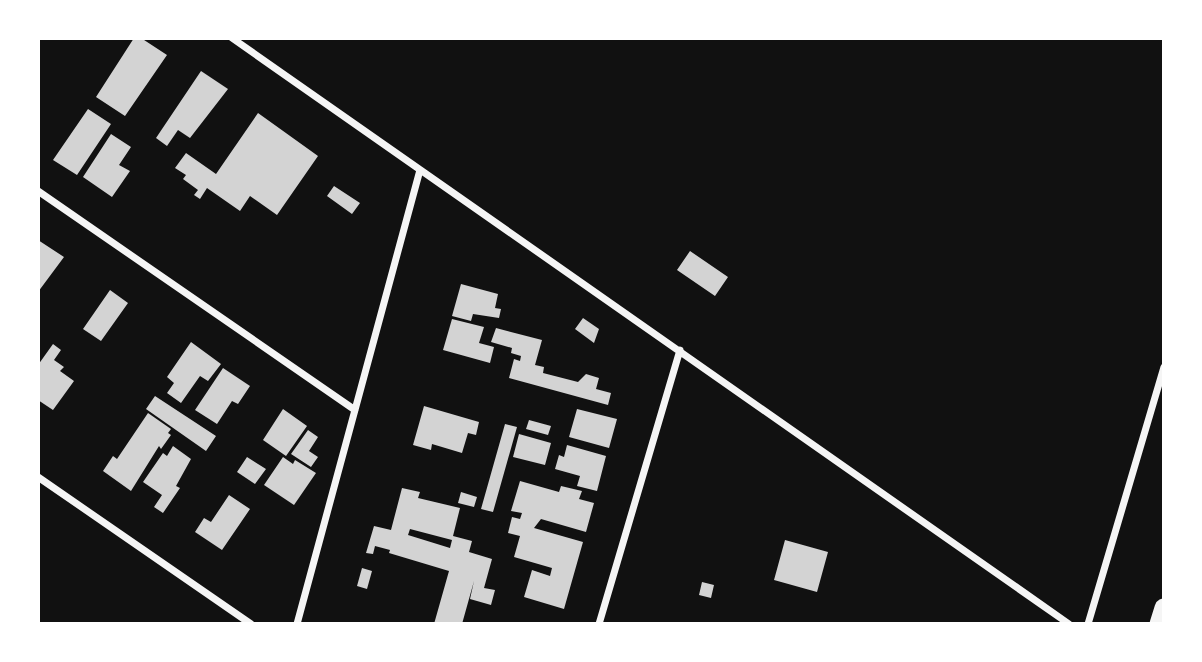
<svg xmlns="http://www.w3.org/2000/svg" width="1202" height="662" font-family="'DejaVu Sans',sans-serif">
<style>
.building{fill:#d3d3d3;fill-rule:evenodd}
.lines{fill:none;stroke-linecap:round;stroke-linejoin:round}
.minor{stroke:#f5f5f5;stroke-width:7}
.trunk{stroke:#f5f5f5;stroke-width:19}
</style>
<rect width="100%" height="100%" fill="#111"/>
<path class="building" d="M134 38H141L167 55 125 116 96 97Z
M201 71 228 89 190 138 178 130 167 146 156 138Z
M88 109 111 124 77 175 53 160Z
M258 113 318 156 277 215 250 196 240 211 207 188 200 199 194 195 198 190 183 179 186 175 175 168 186 153 216 174Z
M111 134 131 147 119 165 130 171 112 197 83 177Z
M334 186 360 203 352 214 327 196Z
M38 240 64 257 38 292Z
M690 251 728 277 715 296 677 270Z
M461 284 498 294 495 308 501 309 499 318 473 314 471 321 452 316Z
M110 290 128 303 101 341 83 329Z
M583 318 599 329 594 343 575 329Z
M452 319 484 327 479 343 494 347 490 363 443 350Z
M496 328 542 340 535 365 544 367 543 373 578 382 586 374 599 378 596 389 611 393 608 405 509 378 514 359 520 361 521 356 511 353 512 348 491 342Z
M191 342 221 364 208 381 200 376 181 403 167 393 174 383 167 377Z
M53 344 61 350 54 360 64 367 60 371 74 381 53 410 38 400V365Z
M223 368 250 386 238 404 232 401 217 424 195 410Z
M155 396 216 436 206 451 146 409Z
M424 406 479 422 476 435 468 433 462 453 432 444 431 450 413 445Z
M283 409 307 426 286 456 263 440Z
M577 409 617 419 609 448 569 437Z
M148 413 171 429 168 433 171 435 161 449 159 446 131 491 103 471 113 456 117 459Z
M529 420 551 426 548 435 526 429Z
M505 424 517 427 493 512 481 509Z
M308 430 318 437 309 451 318 457 311 467 291 454Z
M519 434 551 443 545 465 513 457Z
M567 445 606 456 597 491 577 486 580 476 555 469 559 455 564 457Z
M173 446 191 459 176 486 180 488 163 513 154 507 162 495 143 482 163 453 167 456Z
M247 457 266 469 255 484 237 472Z
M283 457 293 464 295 460 316 473 294 505 264 485Z
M520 481 559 492 561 486 582 491 579 499 594 503 586 532 541 519 534 528 583 542 564 609 524 597 532 570 550 576 552 568 514 557 520 536 508 533 512 517 520 519 522 513 511 511Z
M402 488 420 492 418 498 460 508 453 536 472 541 469 552 492 559 484 588 495 590 491 605 470 599 474 581 462 624H434L449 571 389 553 390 550 375 546 373 554 366 553 374 526 391 530ZM410 529 452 540 450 548 408 535Z
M461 492 477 497 474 507 458 503Z
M229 495 250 509 222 550 195 532 204 518 211 522Z
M785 540 828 552 817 592 774 580Z
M362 568 372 571 367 589 357 586Z
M702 582 714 585 711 598 699 595Z"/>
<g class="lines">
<path class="minor" d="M232 38 1069 624
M38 191 355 410
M38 477 251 624
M297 624 420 170
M599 624 680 350
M1088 624 1164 367"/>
<path class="trunk" d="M1159 624 1164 608"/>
</g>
<rect width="1202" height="662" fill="none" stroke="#ffffff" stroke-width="80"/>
</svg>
